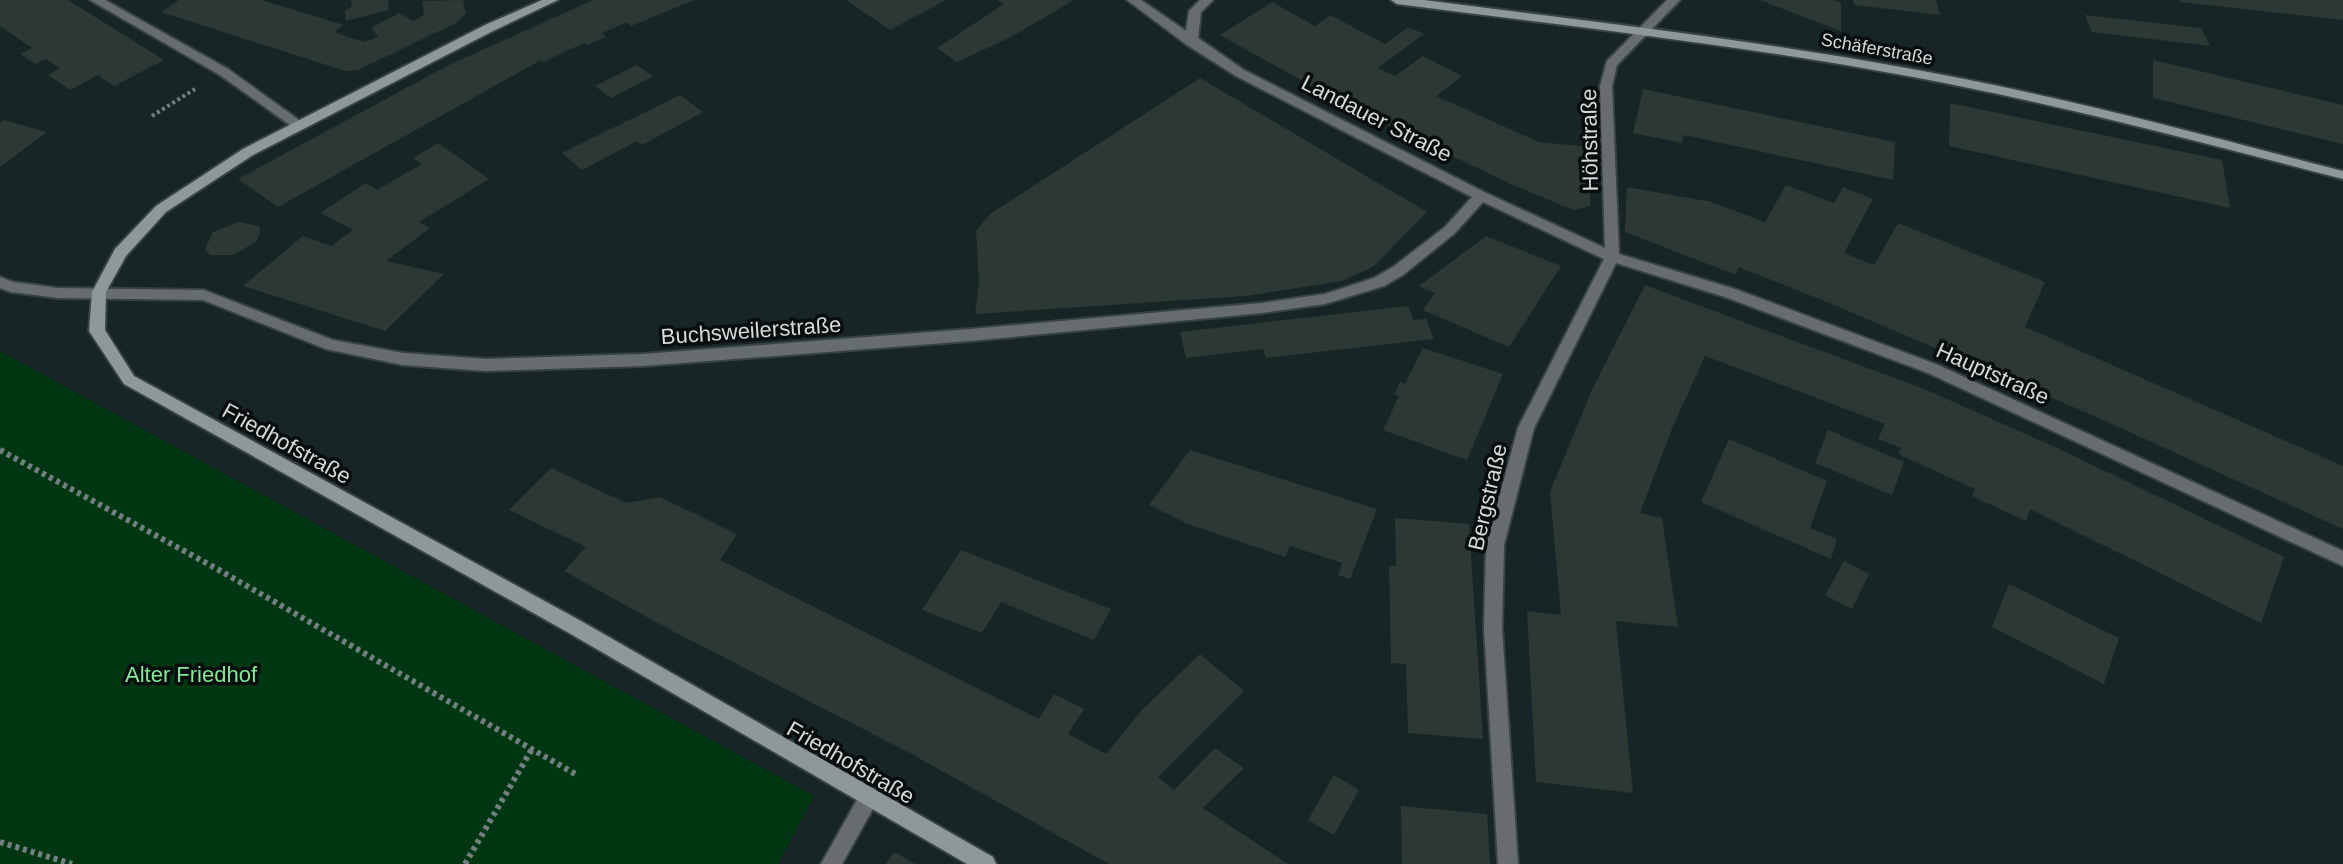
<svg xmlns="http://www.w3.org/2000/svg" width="2343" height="864" font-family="Arial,sans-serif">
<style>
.green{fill:#003712}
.building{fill:#2c3834}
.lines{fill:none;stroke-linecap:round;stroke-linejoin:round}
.street-casing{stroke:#364243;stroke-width:4}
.secondary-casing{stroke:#364243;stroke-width:4}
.path-far1{stroke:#747f80;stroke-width:4;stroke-dasharray:3 3;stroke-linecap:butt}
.path{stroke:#747f80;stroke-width:6;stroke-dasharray:4 4;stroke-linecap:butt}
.street{fill:#676d6f;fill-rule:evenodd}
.secondary{fill:#8e989b;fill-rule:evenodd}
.labels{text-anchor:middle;stroke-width:7;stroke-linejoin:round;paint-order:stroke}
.far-street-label{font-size:18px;fill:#d3dbdb;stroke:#080d0d}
.street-label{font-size:22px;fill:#d3dbdb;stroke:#080d0d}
.park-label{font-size:22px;fill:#83e797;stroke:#080d0d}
</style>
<rect width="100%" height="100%" fill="#182526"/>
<path class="green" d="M0 351 814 796 778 864H0Z"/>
<path class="building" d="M0 0H68L164 60 114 86 98 75 70 90 48 75 60 68 46 59 35 64 20 54 32 48 0 26Z
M179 0H261L344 25 334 32 363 42 378 37 371 28 399 13 414 21 424 15 422 1 463 0 466 13 458 22 358 70 345 71 161 12Z
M351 0H388L389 10 346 21 345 11 352 6Z
M593 0H694L631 26 627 22 602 33 606 37 587 45 584 43 543 62 541 60 278 207 238 179 447 66Z
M846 0H946L890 30Z
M997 0H1074L1011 37 957 62 937 48 1004 4Z
M1760 0H1833L1841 3V31Z
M1853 0H1936L1940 15 1854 5Z
M2180 0H2343V20L2180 2Z
M1272 2 1315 26 1330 15 1385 44 1409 27 1424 34 1378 68 1395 76 1423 56 1462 76 1436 96 1539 142 1590 147V206L1573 210 1511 184 1355 110 1220 35Z
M2085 15 2201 28 2210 46 2092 32Z
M2153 60 2343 105V144L2153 98Z
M637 65 653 76 611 98 595 86Z
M1200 78 1427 212 1374 266 1342 281 1246 296 975 314 979 282 976 231 990 214Z
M1643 89 1895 142 1893 180 1684 135 1682 143 1633 133Z
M680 95 703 112 642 145 637 141 582 170 562 153Z
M1950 103 2222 160 2230 208 1949 146Z
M4 120 47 132 0 167V123Z
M438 143 489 179 419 222 430 228 386 261 444 274 385 331 243 286 303 236 331 246 353 230 320 213 366 183 377 190 422 164 413 158Z
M1786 185 1834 203 1843 187 1873 199 1844 253 1874 265 1898 223 2045 282 2025 327 2343 466V529L2092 415 1839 307 1739 267 1736 275 1625 232 1627 187 1712 202 1765 222Z
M239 222 259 226 260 233 256 242 233 255H210L205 249 213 232Z
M1486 236 1561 266 1509 347 1423 310 1435 293 1419 286Z
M1645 285 1929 391 2055 447 2284 557 2261 623 2030 509 2026 521 1972 496 1975 489 1898 454 1901 448 1878 439 1885 424 1705 356 1673 426 1640 513 1662 518 1678 627 1616 621 1633 793 1536 782 1527 611 1561 615 1550 492 1591 392Z
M1408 306 1414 320 1426 319 1434 339 1266 358 1263 349 1186 358 1180 332Z
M1423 348 1503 374 1467 460 1383 430 1399 396 1394 395 1400 382 1405 384Z
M1828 430 1904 462 1892 495 1815 463Z
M1729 439 1827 481 1810 528 1837 539 1831 559 1701 502Z
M1190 450 1377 509 1350 579 1338 575 1342 563 1290 546 1285 557 1188 524 1149 505Z
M551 468 626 503 660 497 737 534 720 560 1039 719 1054 694 1084 709 1068 734 1106 754 1142 710 1200 654 1244 691 1158 777 1174 790 1215 748 1244 768 1203 808 1288 864H1109L906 751 663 626 564 571 586 547 509 510Z
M1395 518 1469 524 1483 739 1408 733 1406 664 1391 663 1389 566H1396Z
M961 550 1019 573 1111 609 1094 640 1001 602 982 633 922 610Z
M1844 561 1869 574 1852 609 1825 595Z
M2009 584 2119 638 2104 684 1992 627Z
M1334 775 1359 790 1334 835 1308 820Z
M1401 806 1487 814 1490 864H1402Z
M894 852 916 864H886Z"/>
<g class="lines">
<g class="street-casing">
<path id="street" d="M90 0H105L228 69 306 125 299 129 294 128 220 75Z
M1127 0H1141L1186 31 1189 11 1200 0H1213L1201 12 1198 38 1244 70 1486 193 1605 248 1600 86 1607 61 1667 0H1680L1617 65 1612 86 1619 254 1735 289 1938 365 2343 551V566L1928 373 1725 297 1616 263 1534 428 1504 545 1502 628 1518 864H1498L1484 628 1486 545 1518 428 1604 259 1483 202 1455 233 1403 275 1384 286 1325 304 1262 313 970 341 643 366 486 371 403 365 326 349 203 300 58 298 11 292 0 288V277L13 282 58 288 204 290 333 340 403 353 486 359 643 354 970 329 1262 303 1325 294 1374 278 1393 267 1445 227 1472 197 1236 76 1187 45Z
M869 789 876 791 879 798 842 864H821L862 791Z"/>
</g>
<g class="secondary-casing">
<path id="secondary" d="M542 0H558L493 31 253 155 166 212 126 256 106 292 105 330 134 376 581 621 993 857 996 864H967L569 633 124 384 89 331 92 292 115 249 156 206 243 149 485 25Z
M1391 0H1424C1587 21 1750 39 1912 69 2057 95 2200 134 2343 171V179C2200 142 2058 104 1913 77 1742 45 1569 26 1397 4Z"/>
</g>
<path class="path-far1" d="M152 116 195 89"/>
<path class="path" d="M0 450 219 570 577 775
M0 842 72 864
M465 864 532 749"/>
<use href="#street" class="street"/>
<use href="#secondary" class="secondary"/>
</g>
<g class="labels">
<g class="far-street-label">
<text transform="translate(1877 49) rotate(10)" y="6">Schäferstraße</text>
</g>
<g class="street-label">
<text transform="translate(1377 118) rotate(27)" y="8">Landauer Straße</text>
<text transform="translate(1589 140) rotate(-91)" y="8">Höhstraße</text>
<text transform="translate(751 330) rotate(-4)" y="8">Buchsweilerstraße</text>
<text transform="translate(1993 373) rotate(24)" y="8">Hauptstraße</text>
<text transform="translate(287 443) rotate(29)" y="8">Friedhofstraße</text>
<text transform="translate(1487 497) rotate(-77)" y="8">Bergstraße</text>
<text transform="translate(851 762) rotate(30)" y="8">Friedhofstraße</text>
</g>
<g class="park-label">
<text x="191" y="682">Alter Friedhof</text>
</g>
</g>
</svg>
